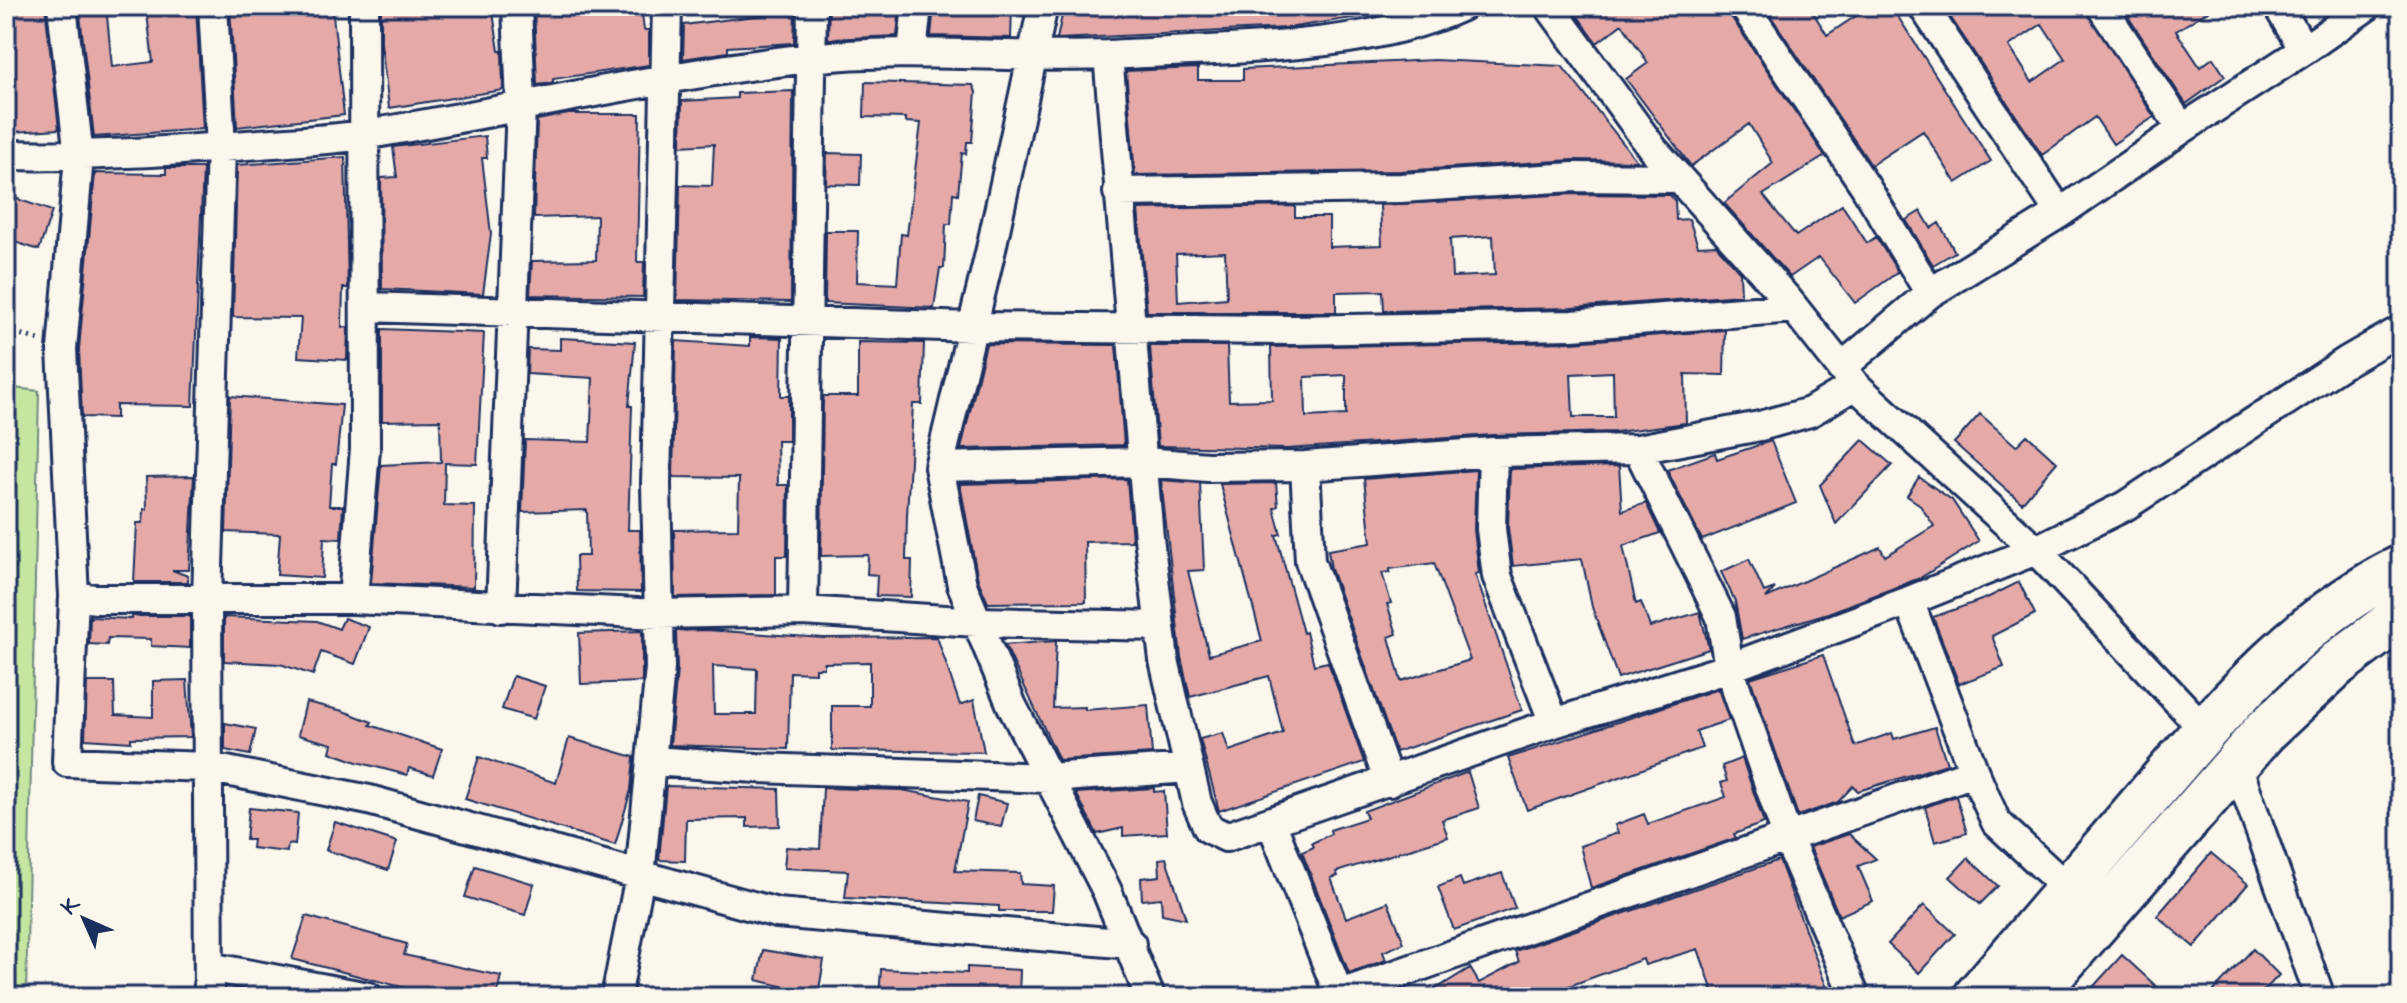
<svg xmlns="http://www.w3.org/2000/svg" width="2407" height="1003" font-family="Mynerve,sans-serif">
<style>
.green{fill:#c4e6a0;stroke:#708a7f;stroke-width:2}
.building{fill:#e5aaa8;stroke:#1b2f5e;stroke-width:2;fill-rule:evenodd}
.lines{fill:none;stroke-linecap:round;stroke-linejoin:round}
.minor-casing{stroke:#1b2f5e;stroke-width:34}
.primary-casing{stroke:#1b2f5e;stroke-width:50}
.path{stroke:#1b2f5e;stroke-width:5;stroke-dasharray:2 6;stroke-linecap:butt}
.minor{stroke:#fbf7ec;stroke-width:28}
.primary{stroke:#fbf7ec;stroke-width:44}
</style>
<rect width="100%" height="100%" fill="#fbf7ec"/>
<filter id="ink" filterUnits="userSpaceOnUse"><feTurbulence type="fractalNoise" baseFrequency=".0125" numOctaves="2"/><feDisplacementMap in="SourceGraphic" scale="16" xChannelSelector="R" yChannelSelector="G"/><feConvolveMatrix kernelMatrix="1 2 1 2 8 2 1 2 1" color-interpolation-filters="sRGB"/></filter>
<g filter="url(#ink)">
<path class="green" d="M6 387 39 391 26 997H6Z"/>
<path class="building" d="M6 6H45L59 129 14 132 12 97H6Z
M79 6H106L112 67 153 62 146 6H196L203 129 94 137Z
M230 6H332L344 115 237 127Z
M381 6H492L499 51H502L503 90 389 108 381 43Z
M534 6H572L573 11 641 6 644 30H649V65L553 79V83L537 85Z
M829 6H900L897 36 828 39Z
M934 6H1012L1011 38 931 36Z
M1064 6H1385V13L1287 28 1057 39Z
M1589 6H1727L1730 15 1825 156 1763 195 1796 236 1842 205 1867 243 1876 237 1898 272 1855 303 1819 257 1790 277 1724 203 1773 163 1749 124 1691 166 1626 79 1648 63 1622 24 1597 43 1577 15Z
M1764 6H1809L1827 35 1871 6H1891L1991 161 1956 183 1923 131 1871 165Z
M1943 6H2084L2154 117 2113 144 2095 117 2042 155ZM2042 24 2065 59 2032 82 2009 46Z
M2121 6H2216L2176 31 2200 67 2213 58 2225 76 2186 104Z
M795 11 794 43 728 47V52L683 59 684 25Z
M1434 60 1562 66 1637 161 1573 160 1400 171 1135 175 1126 71 1198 68V80H1243V69Z
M865 82 973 85 976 92 972 142H967L966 154 962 153 958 194 953 193 951 224H946L944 268H940L934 308 825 303 826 231H858L857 282 897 284 901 234 907 235 921 123 906 122V118L864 117Z
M793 91 791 302 677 300 680 185 712 186 714 144 681 146 682 101 737 98V93Z
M568 114H640L637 262H644L643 297 530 295 532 261 596 260 597 216 534 218 537 120Z
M485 136 487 158H482L491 234 483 294 382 289 381 178 397 177 393 147Z
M827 153 861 154 860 185 826 184Z
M345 157 348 288H343L342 327H348L347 360 298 357 301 318 233 317 237 165Z
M166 168H203L193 406 116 405V418L82 417 79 349 95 173 166 174Z
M1574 194 1670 195 1675 201 1676 220 1689 219 1698 246 1716 245 1740 272 1741 295 1571 308 1384 311 1383 291 1336 292V312H1147L1138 209 1295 206V217H1329V247L1382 245 1380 205ZM1493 236 1495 275 1452 277 1450 239ZM1225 252 1227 298 1178 302 1176 254Z
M6 195 52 211 39 250 6 239Z
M1921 211 1931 228 1939 223 1955 252 1933 265 1906 220Z
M382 329 484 333 477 464 445 463 444 505 475 506 474 587 371 583 381 465 441 462 440 420 382 421Z
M1725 330 1724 375 1685 374 1686 423 1616 432 1492 435 1287 449 1158 446 1150 346H1227L1229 401 1272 400 1271 347 1572 342ZM1613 372 1614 417H1573L1571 374ZM1346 375V415L1306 417 1305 377Z
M750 337 782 338 781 396H789V441H777L778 485H788L787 556H776V595L675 597 674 530 738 529 739 478 673 477 676 341 750 346Z
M560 338 635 342 629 406H632L628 530H640L641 592 577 591 576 556H588L587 510 522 512 525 440 590 442 593 378 527 374 528 349 560 350Z
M858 342 924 343 922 404H913L907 516 906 560H912L911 597 876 596 877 575 867 574 868 555 821 556 823 396H858Z
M986 344 1116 345 1124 445 961 449Z
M230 396 342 405 336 464H332L329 506H343L341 539 324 538 322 578 277 575 280 534 226 532Z
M1980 414 2016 446 2027 435 2057 462 2022 503 1954 443Z
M1863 440 1892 465 1836 524 1820 485Z
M1771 441 1796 503 1702 540 1667 470 1715 453 1717 459Z
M1619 466 1622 511 1646 503 1660 533 1623 546 1636 604 1641 602 1650 627 1700 612 1709 649 1618 678 1592 607 1582 559 1513 566 1508 528 1510 469Z
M1476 470 1474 529 1479 573 1475 574 1522 710 1396 752 1331 569 1328 550 1371 543 1364 479ZM1434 563 1470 660 1401 681 1389 637 1397 634 1387 604 1391 603 1382 573 1390 572V569Z
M194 476 189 570H172L188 576V582H134L137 523H143L144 509H147L146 477Z
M1919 477 1952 500 1979 541 1920 578 1828 613 1742 639 1735 601 1721 572 1749 559 1764 592 1775 588 1766 598 1880 547 1885 556 1934 526 1919 504 1907 496Z
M1127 479 1132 541 1085 542 1086 602 988 603 978 580 960 484Z
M1161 480 1200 483 1204 570 1188 571 1209 655 1262 641 1220 484 1276 483 1278 506 1274 508 1281 534 1276 535 1303 633 1306 632 1314 665 1328 662 1364 762 1219 811 1200 739 1223 733 1229 751 1283 733 1269 676 1190 697 1181 657Z
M2019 582 2035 614 1992 636 2004 667 1959 684 1933 617 1987 598Z
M132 616H190V648L151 646V639L108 638 107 645 89 644 90 617 132 619Z
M224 617 317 621 339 629 344 618 369 627 355 664 321 652 313 675 280 664 224 661Z
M706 630 824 638 937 637 960 705 974 700 984 752 832 750V706H870V662L824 663V668H815V673L790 672 788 749 670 745 677 669 676 631ZM713 666 757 669 756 714H714Z
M642 631V682L581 684 579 633Z
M1056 641 1053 708 1085 707V710L1148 705 1152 754 1059 760 1005 645Z
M1823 655 1855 746 1892 733 1894 739 1935 727 1947 764 1858 791 1853 786 1838 802 1798 816 1750 678Z
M513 676 545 686 534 719 502 709Z
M187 680 191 737 131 738V742L85 739 87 682H114L115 715 153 717V681Z
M1718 689 1729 720 1696 731 1702 748 1527 810 1508 758Z
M306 702 343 711 372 722 370 725 442 749 433 775 409 768 407 775 357 762 330 752 332 744 298 735Z
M225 723 256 729 250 755 225 750Z
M569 738 634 757 631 790 615 845 465 799 479 757 556 783Z
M1742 758 1764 823 1734 834 1736 838 1591 888 1580 846 1618 833 1615 825 1644 814 1648 824 1726 797 1721 783 1727 781 1722 766Z
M1468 772 1479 808 1442 820 1448 837 1336 872 1338 876 1331 878 1346 918 1388 902 1404 943 1383 952 1386 960 1349 973 1302 852 1314 847 1312 843 1331 834 1330 830 1367 818 1364 811Z
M666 786 779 789 780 826 747 827V818L686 819 685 861 659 860Z
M823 788 902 790 968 802 955 871 1020 873 1021 884 1054 886 1052 911H999V906L845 898 848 871 784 868 786 847 820 849Z
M1154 788V792L1164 791 1167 833 1123 836V828L1097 834 1076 793Z
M978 796 1007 803 1001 827 973 821Z
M1956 796 1967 833 1935 842 1925 807Z
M249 808 298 813 295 845 288 844 287 852 252 848 253 840H246Z
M335 822 397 842 388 870 326 850Z
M1849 834 1876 859 1858 866 1873 901 1839 916 1810 847Z
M2211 853 2248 884 2194 947 2157 916Z
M1166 858 1186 919 1162 914 1161 898 1142 900 1141 878 1160 876 1159 859Z
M1968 858 1998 886 1980 904 1950 877Z
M1779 860 1828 991 1811 997H1715L1698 949 1645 965 1643 959 1539 997H1423L1470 968 1479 983 1519 962 1515 951Z
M475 866 534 884 525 915 465 897Z
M1502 873 1515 908 1454 930 1438 887 1460 878 1463 886Z
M1924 905 1955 934 1919 973 1888 944Z
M306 916 407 944 404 955 501 976 496 997H441L292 959Z
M2253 949 2279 975 2258 997H2208Z
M763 950 824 960 818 995 757 980Z
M2122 955 2157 987 2147 997H2084Z
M967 967 1020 970 1019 997H879L881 969 967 973Z"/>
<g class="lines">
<g class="minor-casing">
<path id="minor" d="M62 6 79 157 62 349 74 596 67 762 207 767 369 800 777 913 1131 944
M1043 6 991 249 939 467 962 585 1012 706 1107 891 1150 997
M1549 6 1653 149 1787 299 1855 385 2036 550 2205 730
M1744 6 1865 186 1930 293 2060 213
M1923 6 2060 213 2182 129
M2101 6 2182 129 2304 50
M2278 6 2304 50 2367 6
M912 52 917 6
M1108 55C1216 48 1364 52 1462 6
M6 155C91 157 175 151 260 144 296 141 333 140 369 134 516 110 662 74 811 58 910 47 1009 59 1108 55L1149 538 1164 660 1197 803 1208 828 1226 837 1554 723 1729 668 1909 601
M1118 192 1401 188 1574 177 1678 178
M366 307 973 327 1293 330 1572 325 1794 308
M1841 368 1930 293
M1638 449 1721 617 1729 668 1788 839 1855 997
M1493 452 1491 529 1497 576 1554 723
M1305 466 1310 561 1389 782
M939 467 1144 462 1208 467 1305 466 1493 452 1638 449 1760 426 1810 412 1855 385
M74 596 95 599H353L659 614 803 611 977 622 1160 626
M353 599 365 449 364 6
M501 608 521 105 517 6
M803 611 812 6
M651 761 757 768 1049 778 1189 768
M2236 763 2320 997
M1974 772 1909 601 2036 550 2125 506 2347 361 2401 330
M1272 824 1340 997
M209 967 368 997
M209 997 207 599 221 147 213 6
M616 997 640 876 660 668 656 484 667 6
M1332 997 1974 772 1996 822 2068 889"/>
</g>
<g class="primary-casing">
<path id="primary" d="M1976 997C2034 930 2092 862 2150 794 2224 708 2297 619 2401 568
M2032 997 2264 732 2338 663 2401 616"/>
</g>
<path class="path" d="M6 330 39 340"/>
<use href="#minor" class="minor"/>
<use href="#primary" class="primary"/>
</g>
</g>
<rect width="2407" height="1003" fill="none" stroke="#fbf7ec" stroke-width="32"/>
<rect x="16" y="16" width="2375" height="971" fill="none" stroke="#1b2f5e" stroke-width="3" filter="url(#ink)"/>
<g transform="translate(84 919) rotate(315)" stroke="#fbf7ec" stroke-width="6" paint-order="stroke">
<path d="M0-6L14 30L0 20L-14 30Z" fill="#1b2f5e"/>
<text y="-12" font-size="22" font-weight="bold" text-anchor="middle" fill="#1b2f5e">K</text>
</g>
</svg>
